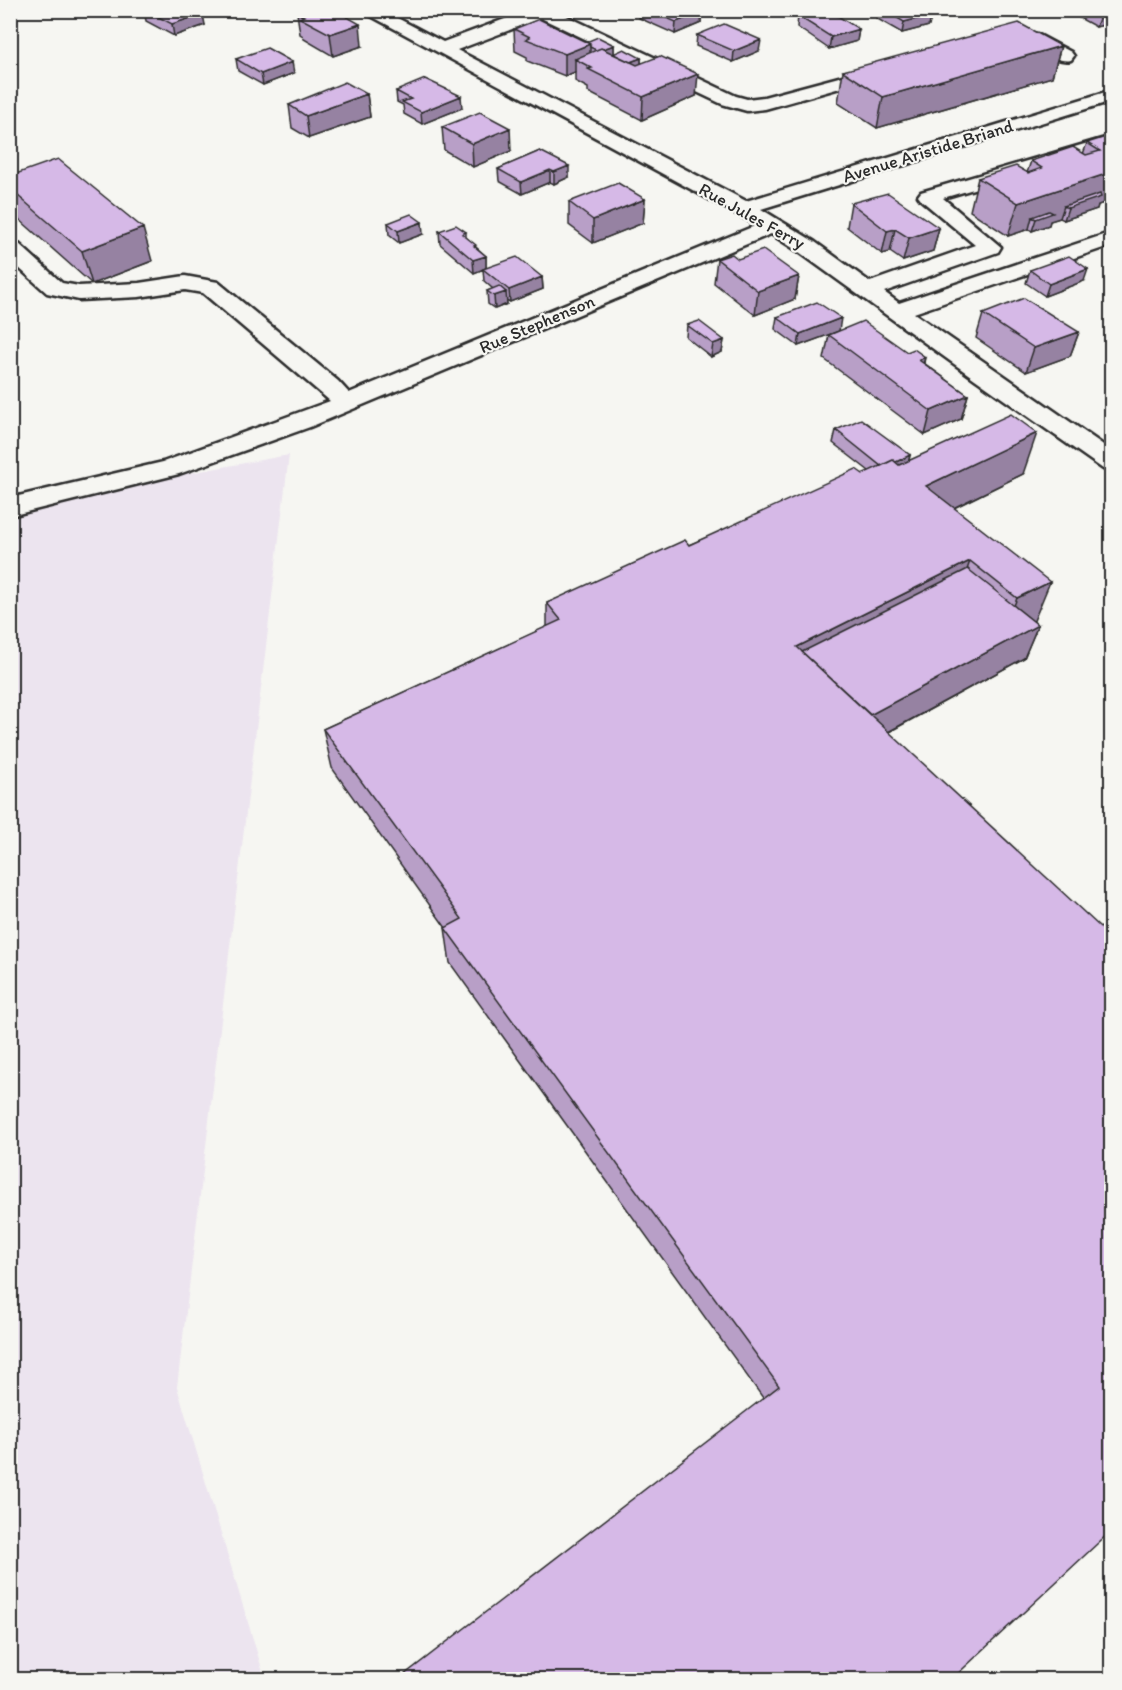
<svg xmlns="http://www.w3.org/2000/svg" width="1122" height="1690" font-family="Itim,sans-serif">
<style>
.built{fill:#ece4ef}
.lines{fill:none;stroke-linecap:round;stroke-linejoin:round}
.minor-casing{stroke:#2b2b2b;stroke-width:5}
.minor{fill:#f6f6f2;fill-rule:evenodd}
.wall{fill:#b89fc7;stroke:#2b2b2b;stroke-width:1.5}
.shaded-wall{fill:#9682a2;stroke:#2b2b2b;stroke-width:1.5}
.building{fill:#d6b9e7;stroke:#2b2b2b;stroke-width:1.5}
.labels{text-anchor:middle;stroke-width:4.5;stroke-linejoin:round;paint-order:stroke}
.far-street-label{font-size:18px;fill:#2b2b2b;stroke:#f6f6f2}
</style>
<rect width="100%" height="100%" fill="#f6f6f2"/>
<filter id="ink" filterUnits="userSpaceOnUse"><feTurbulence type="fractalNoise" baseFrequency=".0167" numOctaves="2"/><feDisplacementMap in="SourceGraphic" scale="12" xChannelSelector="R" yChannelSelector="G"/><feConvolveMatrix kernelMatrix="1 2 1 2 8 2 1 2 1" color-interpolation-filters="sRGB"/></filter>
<g filter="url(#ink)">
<path class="built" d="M289 455 177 1387 265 1679 11 1680V505Z"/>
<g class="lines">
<g class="minor-casing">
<path id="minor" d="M360 10H382L443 42 529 10H554L736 96 747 99 764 97 884 65 890 66 893 70 890 74 765 109 747 111 722 104 541 18 457 50 746 201 1112 90V101L761 209 815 242 870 282 975 245 921 200 918 196 921 192 1112 136V148L943 198 1001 247 998 252 884 292 899 303 1112 232V245L914 313 1112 451V471L1103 469 975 379 799 252 771 234 310 427 179 474 10 516V498L163 462 330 401 203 293 185 290 139 297 79 300 47 293 10 260V242L18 243 62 283 79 286 139 283 185 276 218 282 338 381 349 393 757 225Z
M1018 30 1037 34 1071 52 1074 56 1071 60C1056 64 1029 43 1012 39L1009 35 1012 31Z"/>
</g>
<use href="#minor" class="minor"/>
</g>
<path class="wall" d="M144 10H197L205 25 174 36 146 21Z
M237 10H256L244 14Z
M440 10H471L453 17Z
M586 10H606L595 15Z
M640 10H697L701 23 675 34 639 18Z
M877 10H924L929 26 902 33 876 18Z
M1065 10H1112V23L1096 27Z
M297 13 362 46 333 56 304 39 303 36 300 34Z
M798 16 859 29 857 41 829 49 797 27Z
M514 29 586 42 614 45V54L641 58V63L696 96 642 120 588 92V88L575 81V72L565 76 527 61V57L515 51Z
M697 35 759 51 733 62 696 46Z
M1061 46 1052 77 877 128 838 103 843 71Z
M236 59 294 73 263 85 238 71Z
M396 91 462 108 422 124 404 114 403 105 397 102Z
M367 94 370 117 309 138 292 128 289 105Z
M442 127 511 151 473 167 444 150Z
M1112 135V200L1098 205 1097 209 1064 220 1060 218 1050 221 1049 225 1032 231 1029 229 1008 236 970 211 978 178 1027 173 1031 161 1083 154 1087 143Z
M540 151 569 177 554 184 550 182 522 194 499 181 498 169Z
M10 176 152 261 92 284 11 212Z
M645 199 643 223 593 243 569 225V202Z
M851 203 939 228 933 251 903 261 890 252 882 254 847 227Z
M388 223 423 234 399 243 389 235Z
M439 231 466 232V237L477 248 486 256V268L474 273 440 244Z
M717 259H738L799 276 795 299 755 315 714 283Z
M483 269 542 277 543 289 510 302 506 300 507 304 495 309 488 304 487 291 493 289 484 281Z
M1030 270 1084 281 1045 296 1026 283Z
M983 314 1079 332 1070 356 1026 372 976 338Z
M777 317 839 331 798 346 775 329Z
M687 325 724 340 722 352 711 357 686 337Z
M829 335 907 352 925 357 924 363 968 395 961 419 925 435 824 359Z
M836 430 910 455 909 460 1023 474 954 508 1034 622 1038 625 1024 658 889 732 1112 1530 763 1398 450 963 445 928H446L332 768 323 729 547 627V603L869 471 833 443Z"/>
<path class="shaded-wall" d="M243 10H256L244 14Z
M453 10H471L453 17Z
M596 10H606L595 15Z
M702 12 701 23 675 34 676 22Z
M1112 13V23L1096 27 1100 16Z
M203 14 205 25 174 36 172 24Z
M932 15 929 26 902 33 904 22Z
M360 24 362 46 333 56 330 34Z
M859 29 857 41 829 49 831 37Z
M761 40 759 51 733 62 734 51Z
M590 44V66L575 59V72L565 76V54Z
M614 45V56L598 51Z
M1061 46 1052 77 877 128 883 97Z
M641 58V69L625 64Z
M292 62 294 73 263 85 261 74Z
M698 74 696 96 642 120 643 97Z
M367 94 370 117 309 138 306 116Z
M461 96 462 108 422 124 421 112Z
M510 128 511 151 473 167 472 144Z
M569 166V177L554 184V172Z
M550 170V182L522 194 521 182Z
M1112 172V200L1098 205 1097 209 1064 220 1068 208 1064 206 1060 218 1050 221 1049 225 1032 231 1036 219 1032 217 1029 229 1008 236 1018 203Z
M645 199 643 223 593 243V220Z
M422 222 423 234 399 243 398 231Z
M143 228 152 261 92 284 82 251Z
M939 228 933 251 903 261 909 238Z
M895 229 890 252 882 254 887 231Z
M486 256V268L474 273 473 260Z
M1088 269 1084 281 1045 296 1049 284Z
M799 276 795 299 755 315 758 291Z
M542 277 543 289 510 302 509 290Z
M506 292 507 304 495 309 494 296Z
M841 318 839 331 798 346 800 334Z
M1079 332 1070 356 1026 372 1034 348Z
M724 340 722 352 711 357 713 344Z
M925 357 919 381V360Z
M968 395 961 419 925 435 931 411Z
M1037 433 1023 474 914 527 926 486Z
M910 455 907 468H884Z
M970 561 956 602 816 674 797 647Z
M1050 582 1033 623 1001 639 1017 598Z
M1038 625 1024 658 855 750 864 718Z"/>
<path class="building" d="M145 10H197L203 14 172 24Z
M303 10H335L360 24 330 34 300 18 304 16 297 13Z
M648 10H697L702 12 676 22Z
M821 10H828L859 29 831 37 798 16Z
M884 10H924L932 15 904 22Z
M1089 10H1112V13L1100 16Z
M539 19 590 44 565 54 526 39 530 37 514 29Z
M1019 23 1061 46 883 97 843 71Z
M724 24 761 40 734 51 697 35Z
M598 37 614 45 603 49 601 48 596 50 590 47V44L586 42Z
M267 48 292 62 261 74 236 59Z
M601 48 637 65 660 56 698 74 643 97 588 69 592 68 575 59Z
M624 49 641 58 630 62 613 54Z
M425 79 461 96 421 112 402 102 411 99 396 91Z
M345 82 367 94 306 116 289 105Z
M480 112 510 128 472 144 442 127Z
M1112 135V172L1018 203 978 178 1016 166 1028 173 1042 168 1031 161 1073 147 1086 155 1100 151 1087 143Z
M540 151 569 166 554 172 550 170 521 182 498 169Z
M58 159 143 228 82 251 10 189V176Z
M618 183 645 199 593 220 569 202Z
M888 193 939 228 909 238 895 229 887 231 851 203Z
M1100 194 1101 197 1068 208 1064 206Z
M1049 211 1053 213 1036 219 1032 217Z
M411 214 422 222 398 231 388 223Z
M456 225 466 232 462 234 476 245 474 246 486 256 473 260 439 231Z
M763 250 799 276 758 291 717 259 732 254 738 259Z
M1069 256 1088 269 1049 284 1030 270Z
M517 257 542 277 509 290 483 269Z
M499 286 506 292 494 296 487 291Z
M1024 298 1079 332 1034 348 983 314Z
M817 302 841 318 800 334 777 317Z
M699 321 724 340 713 344 687 325Z
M863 321 907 352 914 349 925 357 919 360 968 395 931 411 829 335Z
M1011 414 1037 433 926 486 1050 582 1017 598 970 561 797 647 1112 938V1530L951 1680H407L404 1675 779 1386 445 928 462 919 323 729 561 620 547 603 685 540 689 545 856 469 863 474 893 460 899 465Z
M861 419 910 455 896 462 893 460 881 466 836 430Z
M968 569 1038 625 870 715 802 652Z"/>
</g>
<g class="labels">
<g class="far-street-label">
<text transform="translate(928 151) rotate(-17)" y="6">Avenue Aristide Briand</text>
<text transform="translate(752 216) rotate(29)" y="6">Rue Jules Ferry</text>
<text transform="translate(537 324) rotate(-23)" y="6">Rue Stephenson</text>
</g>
</g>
<rect width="1122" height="1690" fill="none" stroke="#f6f6f2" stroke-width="36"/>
<rect x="18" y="18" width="1086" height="1654" fill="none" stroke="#2b2b2b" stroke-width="2" filter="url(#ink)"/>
</svg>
